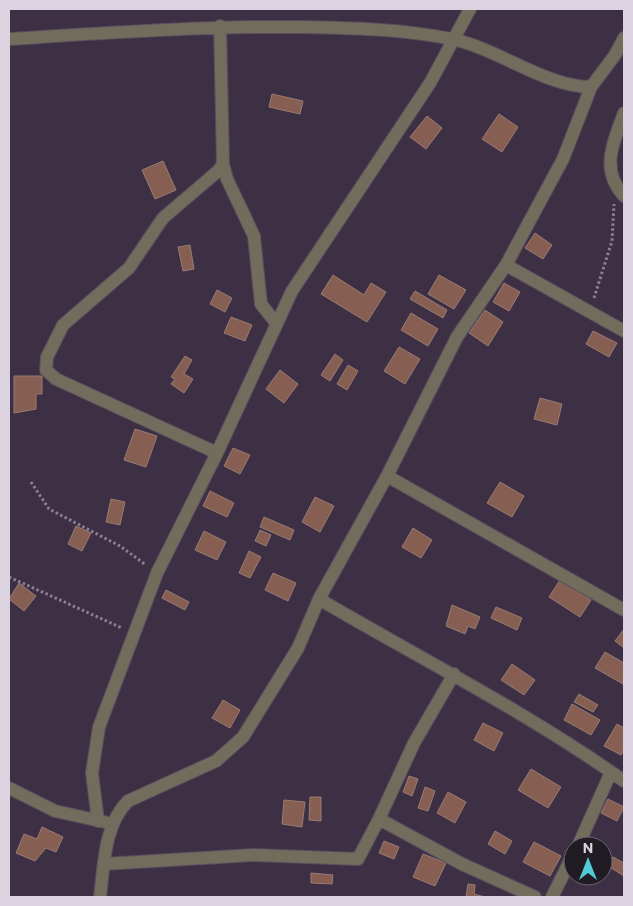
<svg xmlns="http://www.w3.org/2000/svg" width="633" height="906" font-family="Commissioner,sans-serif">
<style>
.building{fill:#875e52;stroke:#997c74}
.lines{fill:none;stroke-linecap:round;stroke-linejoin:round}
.minor-casing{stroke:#594d60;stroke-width:14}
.path{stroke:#8b8091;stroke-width:3;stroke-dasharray:2.5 2.5;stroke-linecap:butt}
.minor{stroke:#716c5b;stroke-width:12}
</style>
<rect width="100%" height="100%" fill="#3d3044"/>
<path class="building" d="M272 94 303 101 300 114 269 107Z
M499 114 518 127 502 152 482 139Z
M427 116 442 128 426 149 410 137Z
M163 161 176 190 155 199 142 170Z
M535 233 552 245 543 259 525 248Z
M190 245 194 269 183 271 178 247Z
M333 275 364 295 371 283 386 292 367 322 321 294Z
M439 275 466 290 454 309 428 294Z
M504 283 520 292 509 311 493 302Z
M217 290 232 298 225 312 210 304Z
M415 291 447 310 443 318 410 299Z
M485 310 503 322 488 346 469 333Z
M411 313 438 329 428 346 401 330Z
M231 317 252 325 245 341 224 333Z
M593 331 617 343 609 357 586 344Z
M399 347 420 359 405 384 384 371Z
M335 354 343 360 330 381 321 375Z
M185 356 192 360 184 374 193 379 184 393 171 384 175 379 171 377Z
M348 365 358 371 347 390 337 384Z
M280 370 298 384 284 403 266 389Z
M14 376H42V394H36V409L14 413Z
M540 398 562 404 557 425 534 419Z
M135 429 157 436 146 467 124 460Z
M233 448 250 455 240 474 224 466Z
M500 482 524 496 512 517 487 503Z
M210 491 234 503 227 517 203 506Z
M315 497 334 506 320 532 302 522Z
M111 499 125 502 120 525 106 522Z
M264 517 294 530 290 540 260 527Z
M76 526 91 533 82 551 68 544Z
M413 528 432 540 421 558 402 547Z
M260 530 271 535 266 546 255 541Z
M204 531 226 542 217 560 195 550Z
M249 551 261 557 250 578 239 573Z
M273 573 296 583 288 601 265 590Z
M560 580 591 600 580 617 549 597Z
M19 583 36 596 24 611 9 599Z
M166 590 189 602 185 610 162 598Z
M452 605 480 617 475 629 468 626 465 634 446 626Z
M496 607 522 618 517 630 491 618Z
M624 629V648L615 641Z
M605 652 624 663 623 684 595 668Z
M512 664 535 680 524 695 501 680Z
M579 694 598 705 593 712 574 702Z
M223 700 240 710 230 728 212 718Z
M572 704 600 720 591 735 564 720Z
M483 723 503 733 494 751 474 740Z
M617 724 624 728V749L621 755 604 746Z
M531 769 561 787 548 808 518 790Z
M409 776 418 779 412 796 403 792Z
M425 787 435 791 428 811 418 808Z
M448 792 466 802 455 823 437 813Z
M310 797H321V821L309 820Z
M608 799 624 807 617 821 601 813Z
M284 800 305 802 302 827 282 824Z
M42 827 63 837 56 852 46 848 35 861 16 853 24 834 37 839Z
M495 831 512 841 505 854 488 844Z
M384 841 399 847 394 859 379 853Z
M534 842 561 856 550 876 523 862Z
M423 854 446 863 435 886 413 877Z
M613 857 624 863V876L608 866Z
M311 873 333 875 332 884 311 883Z
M468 884 475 885 474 894 485 897H466Z"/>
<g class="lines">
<g class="minor-casing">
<path id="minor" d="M9 39C106 33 203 26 301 27 351 28 402 29 452 39 499 49 543 86 591 87L615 55 624 38
M624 113C613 143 600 170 624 196
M223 164 227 179 254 236 261 304 276 323
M506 265 624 331
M217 453 56 379 46 370 47 357 63 325 129 268 163 218 218 171 223 164 220 26
M387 476 624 610
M319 599C421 659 527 712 624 781
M9 788 55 811 105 822
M379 819 462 864 535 897
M98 821 92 773 99 727 157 573 217 453 292 291 430 83 470 9
M578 846 611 772
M104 864 253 855 358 859 379 819 414 743 454 674
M100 897C104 865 104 825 128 801L216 761 243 737 298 648 319 599 387 476 457 337 506 265 563 159 591 87
M552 897 573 855"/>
</g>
<path class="path" d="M594 298 612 241 614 204
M31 482 49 509 120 546 146 565
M9 577 122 628"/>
<use href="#minor" class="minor"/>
</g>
<rect width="633" height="906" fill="none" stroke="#dbd3e0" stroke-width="20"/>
<g transform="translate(588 861)"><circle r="24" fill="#211b24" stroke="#6b656f"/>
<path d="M0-4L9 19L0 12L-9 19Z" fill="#51ccd4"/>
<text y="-8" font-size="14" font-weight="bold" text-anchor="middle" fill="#dbd3e0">N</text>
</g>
</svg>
